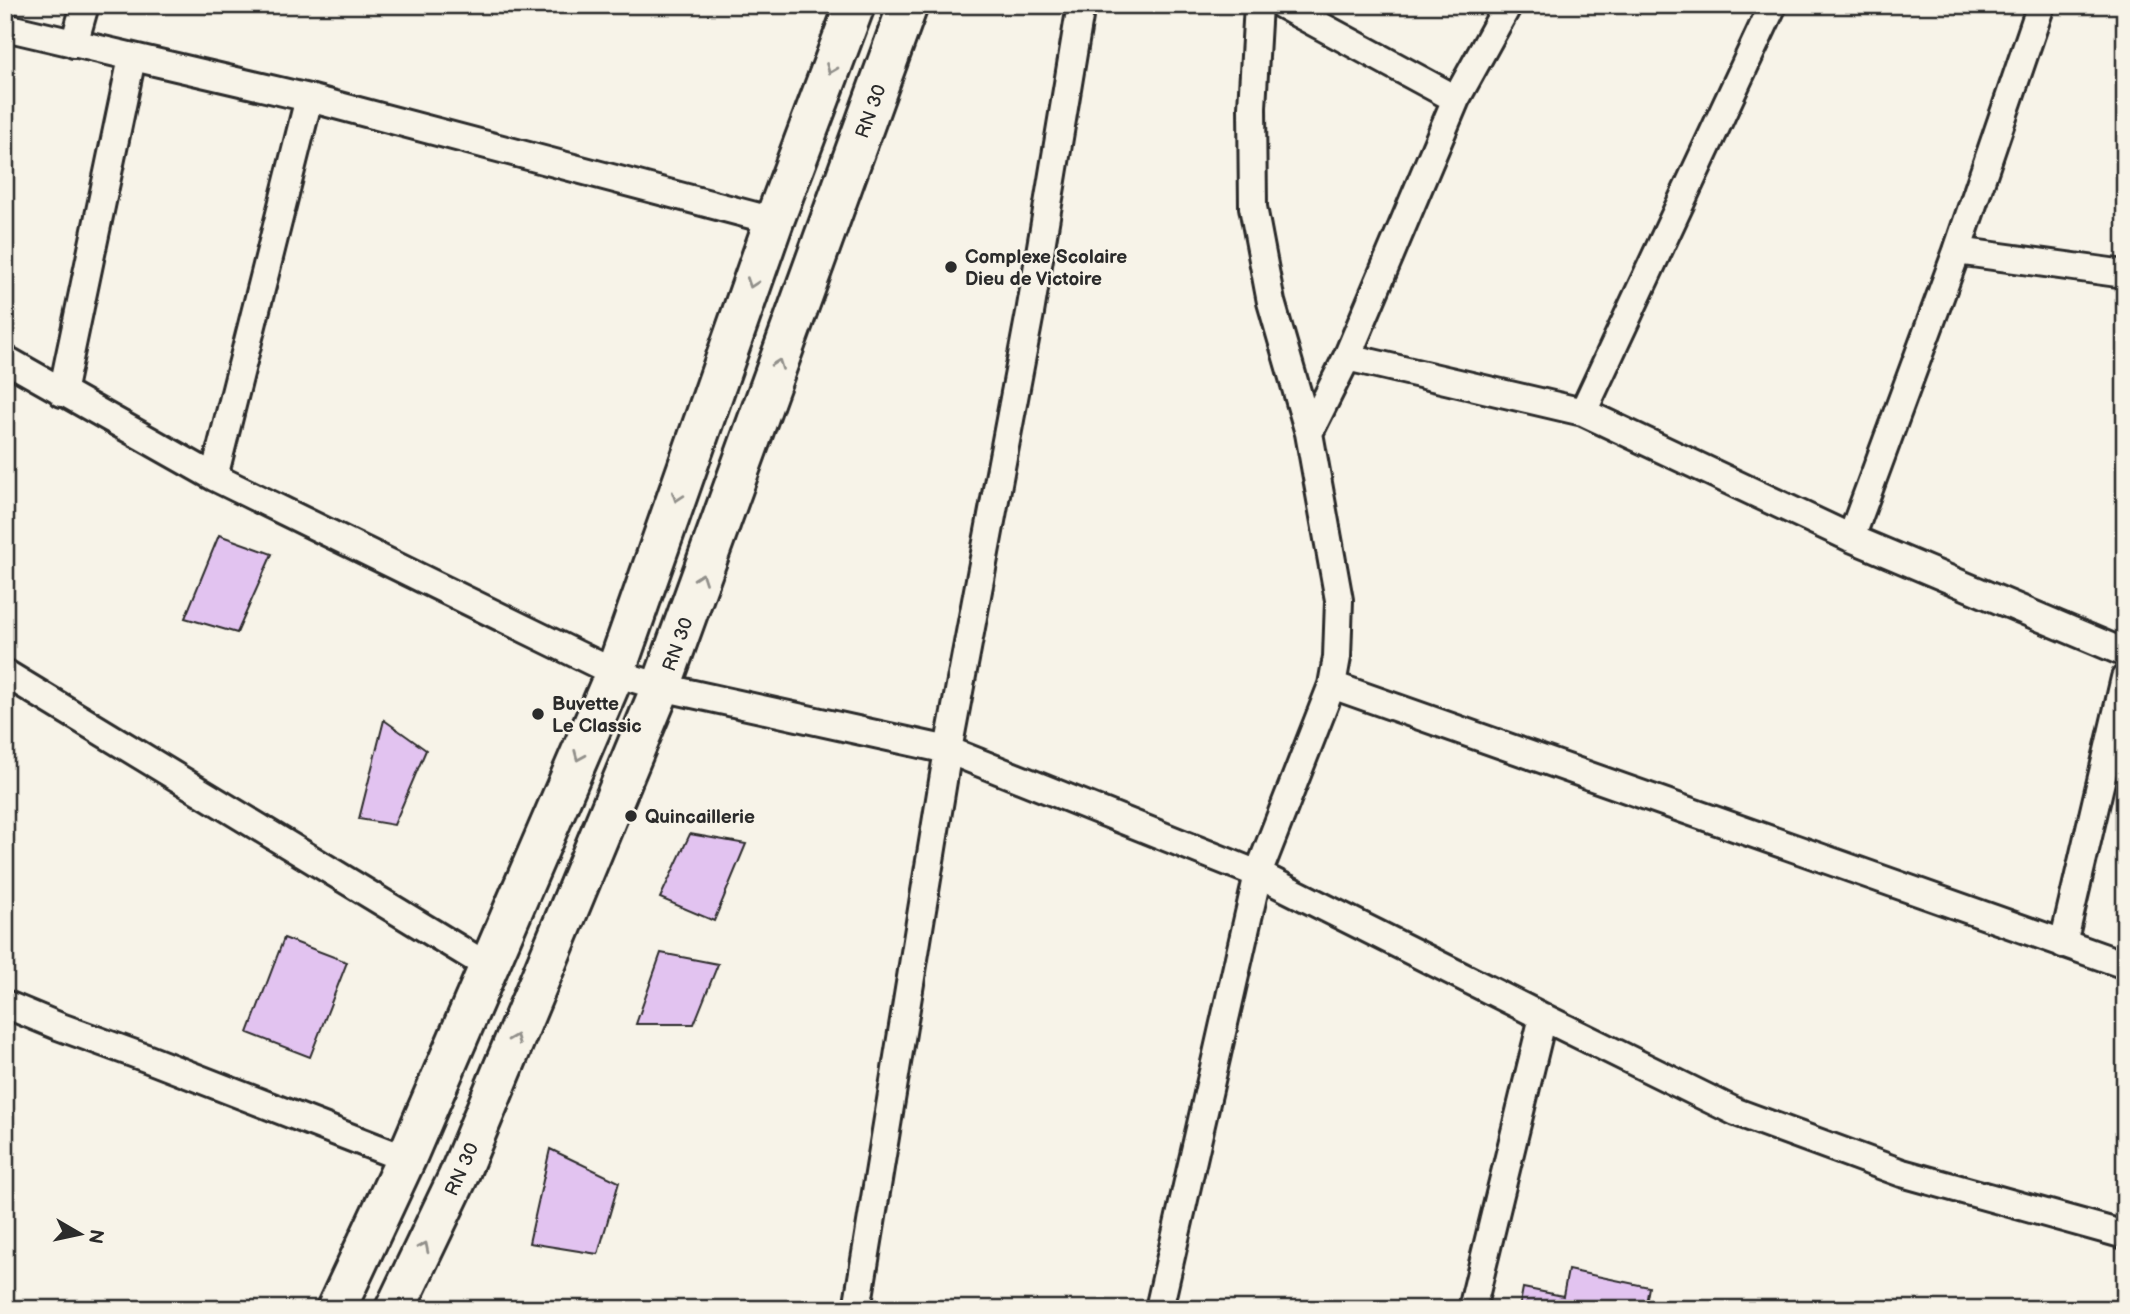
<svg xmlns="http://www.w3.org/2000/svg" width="2130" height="1314" font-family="'Balsamiq Sans',sans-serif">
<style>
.building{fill:#e2c3f0;stroke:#2b2b2b;stroke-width:2}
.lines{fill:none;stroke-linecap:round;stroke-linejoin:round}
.street-casing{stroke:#2b2b2b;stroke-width:32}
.primary-casing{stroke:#2b2b2b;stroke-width:44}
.street{stroke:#f7f3e8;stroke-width:26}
.primary{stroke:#f7f3e8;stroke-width:38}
.oneway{stroke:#918f8a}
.poi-dot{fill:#2b2b2b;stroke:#f7f3e8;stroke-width:2.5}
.labels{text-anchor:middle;stroke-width:5;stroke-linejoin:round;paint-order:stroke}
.street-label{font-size:19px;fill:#2b2b2b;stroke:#f7f3e8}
.poi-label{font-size:19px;font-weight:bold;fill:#2b2b2b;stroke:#f7f3e8;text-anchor:start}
</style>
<rect width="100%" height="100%" fill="#f7f3e8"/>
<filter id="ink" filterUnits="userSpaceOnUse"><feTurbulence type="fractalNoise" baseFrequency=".0143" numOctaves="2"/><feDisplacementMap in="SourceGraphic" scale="14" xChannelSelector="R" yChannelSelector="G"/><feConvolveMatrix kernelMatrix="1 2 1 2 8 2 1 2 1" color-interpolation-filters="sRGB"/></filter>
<g filter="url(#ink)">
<path class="building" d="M219 535 272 554 237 633 185 618Z
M384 720 426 750 394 825 359 819Z
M690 834 746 844 714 921 660 898Z
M284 938 347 962 310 1057 248 1033Z
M661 953 718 964 694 1024H636Z
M550 1149 619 1182 598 1254 529 1243Z
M1568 1270 1649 1287 1645 1309H1519L1523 1288 1563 1296Z"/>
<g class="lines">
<g class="street-casing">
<path id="street" d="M1282 5 1456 99
M5 27 309 98 774 221
M74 44 85 5
M1957 251 2125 274
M1347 357 1583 412 1851 538 2125 653
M5 359 214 477 615 673 661 687 948 750 1258 874 1543 1017 1736 1112 1902 1173 2125 1235
M62 393 132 58
M1583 412 1773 5
M1309 433 1347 357 1456 99 1508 5
M214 477 309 98
M1851 538 1957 251 2041 5
M5 673 489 967
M1332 685 2125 965
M2063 944 2125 678
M5 1004 58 1026 146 1058 406 1159
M857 1309 948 750 1030 313 1081 5
M1159 1309 1258 874 1332 685 1337 657 1339 600 1309 433 1271 302 1253 207 1252 107 1258 5
M1472 1309 1543 1017"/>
</g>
<g class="primary-casing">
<path id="primary" d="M336 1309 406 1159 615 673 774 221 855 5
M395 1309 458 1177 661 687 908 5"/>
</g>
<use href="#street" class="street"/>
<use href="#primary" class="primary"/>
</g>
<defs><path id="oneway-chevron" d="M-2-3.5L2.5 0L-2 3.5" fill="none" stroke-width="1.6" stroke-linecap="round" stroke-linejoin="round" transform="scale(1.75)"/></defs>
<g class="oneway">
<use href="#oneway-chevron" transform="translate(831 69) rotate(111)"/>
<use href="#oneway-chevron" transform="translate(752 283) rotate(109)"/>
<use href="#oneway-chevron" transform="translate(778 364) rotate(-70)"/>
<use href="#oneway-chevron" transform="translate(677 497) rotate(109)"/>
<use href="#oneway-chevron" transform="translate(701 578) rotate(-70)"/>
<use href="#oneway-chevron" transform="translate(579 756) rotate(113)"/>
<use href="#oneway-chevron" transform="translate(515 1039) rotate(-68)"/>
<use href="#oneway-chevron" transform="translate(424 1247) rotate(-64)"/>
</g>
</g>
<g class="poi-dot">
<circle cx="951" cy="267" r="7"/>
<circle cx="538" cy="714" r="7"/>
<circle cx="631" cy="816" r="7"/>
</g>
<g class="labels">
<g class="street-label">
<text transform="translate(870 111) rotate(-70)" y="7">RN 30</text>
<text transform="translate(677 644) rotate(-70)" y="7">RN 30</text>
<text transform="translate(461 1169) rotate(-66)" y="7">RN 30</text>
</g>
<g class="poi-label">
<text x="965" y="263">Complexe Scolaire<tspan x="965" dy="22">Dieu de Victoire</tspan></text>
<text x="552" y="710">Buvette<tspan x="552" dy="22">Le Classic</tspan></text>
<text x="645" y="823">Quincaillerie</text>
</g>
</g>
<rect width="2130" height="1314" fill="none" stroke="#f7f3e8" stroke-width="28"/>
<rect x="14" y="14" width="2102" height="1286" fill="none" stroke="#2b2b2b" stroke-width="2.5" filter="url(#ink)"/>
<g transform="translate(80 1234) rotate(99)" stroke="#f7f3e8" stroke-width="5" paint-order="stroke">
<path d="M0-5L12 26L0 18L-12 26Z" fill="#2b2b2b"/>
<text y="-10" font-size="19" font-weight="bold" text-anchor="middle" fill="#2b2b2b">N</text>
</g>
</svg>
